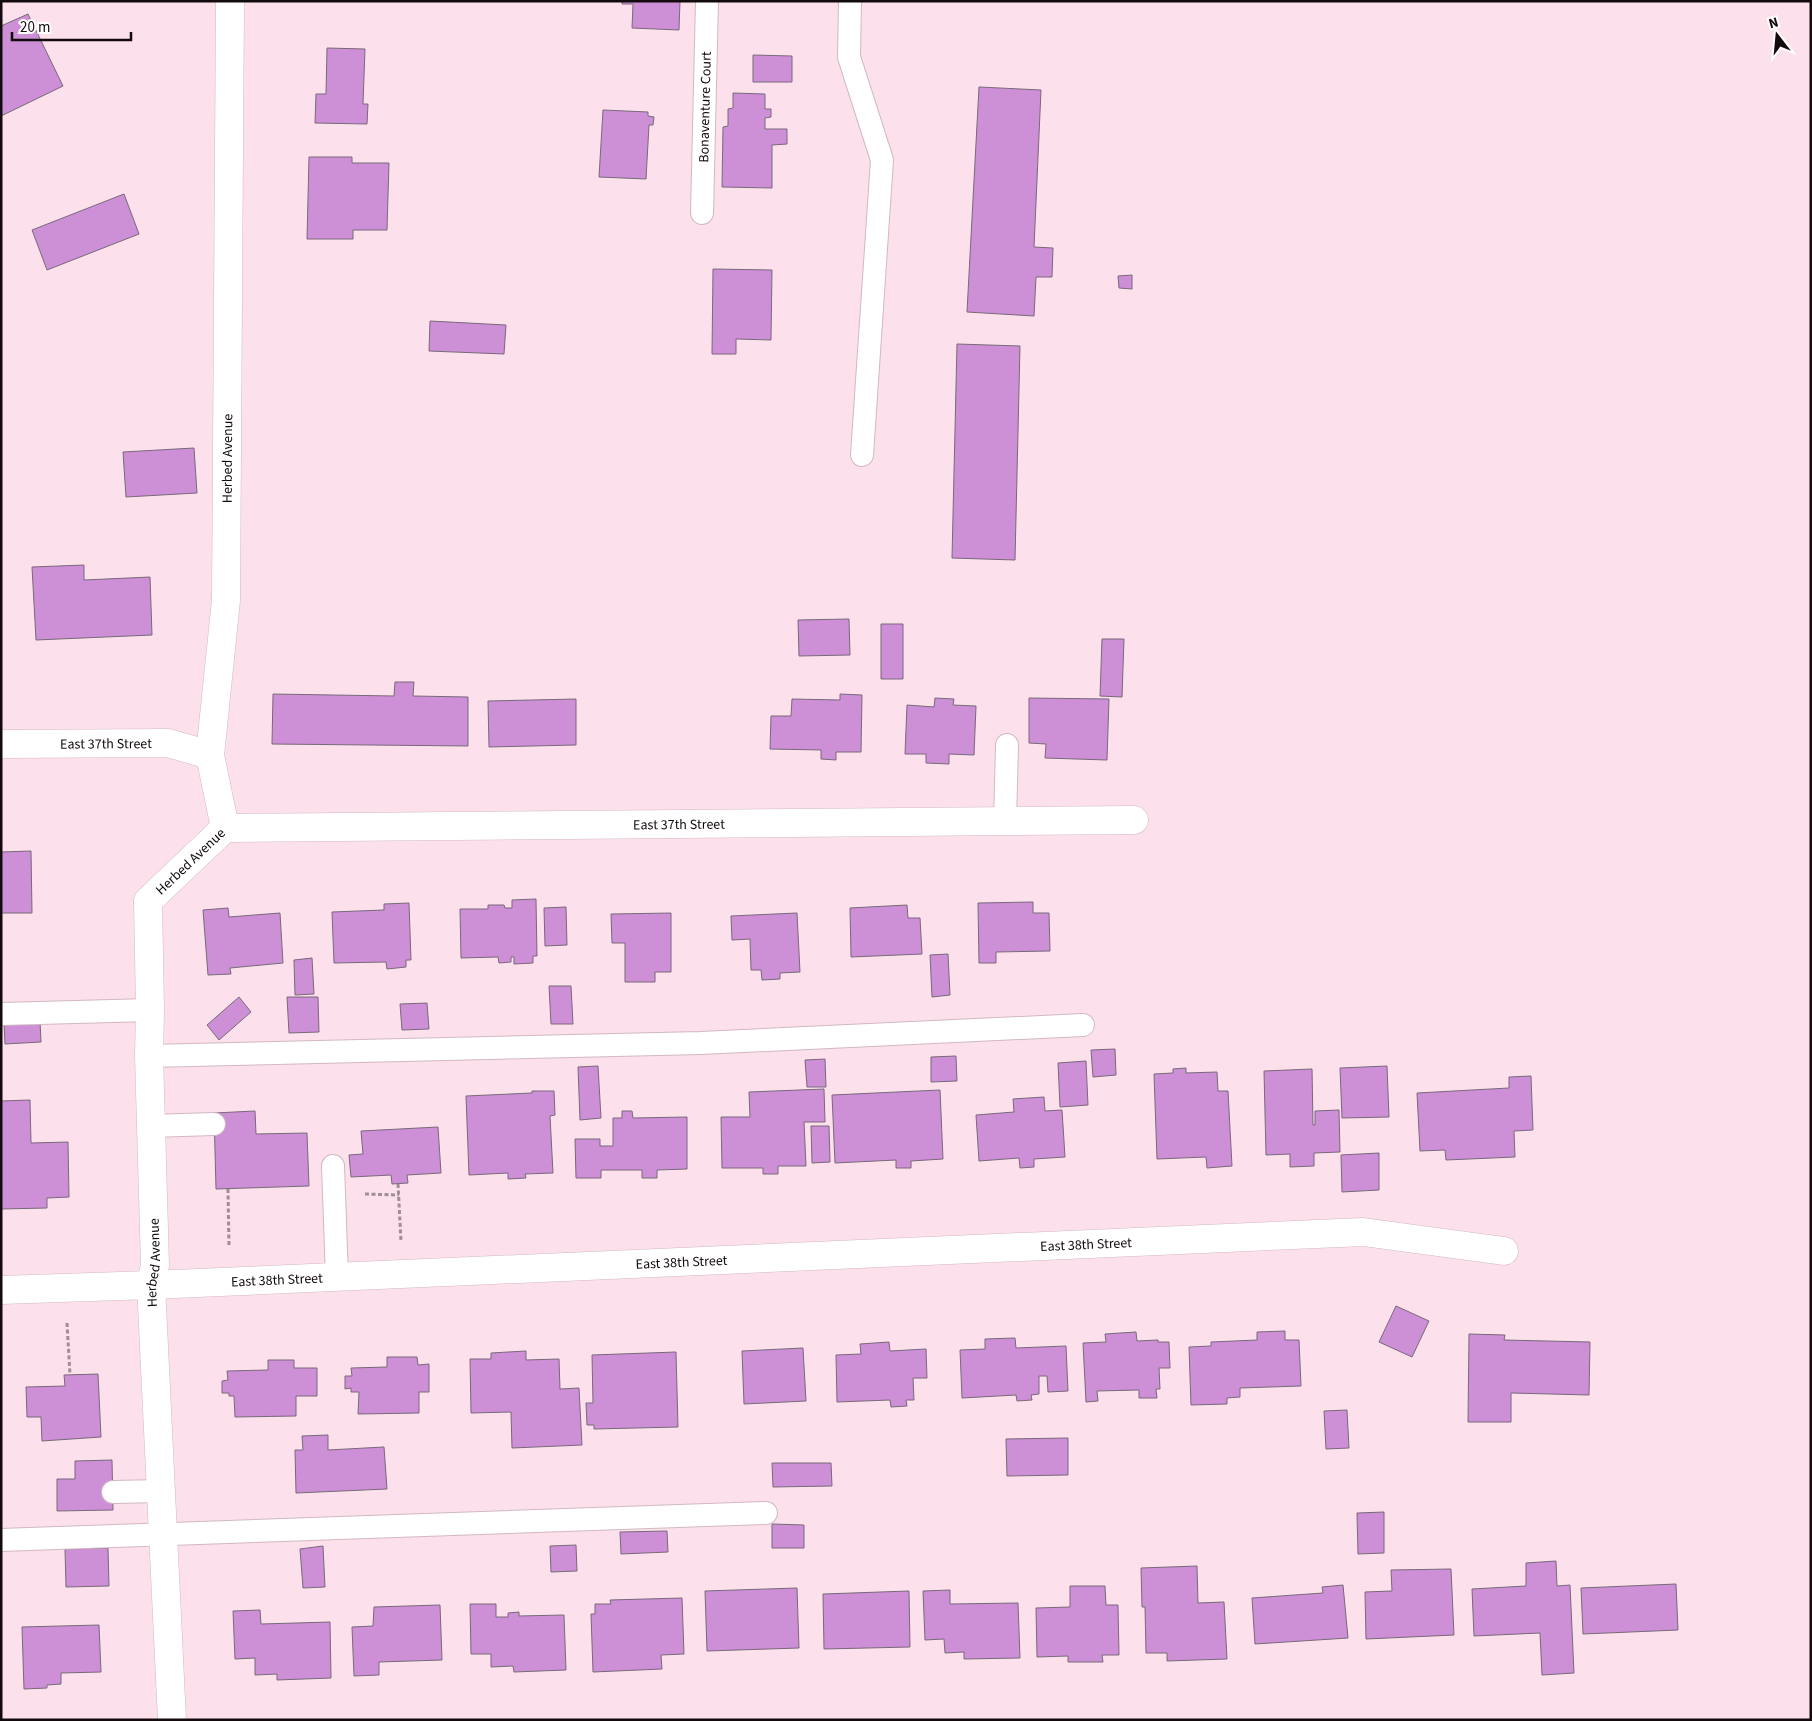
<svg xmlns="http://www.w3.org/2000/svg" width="1812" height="1721" font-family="'Source Sans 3',sans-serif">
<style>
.building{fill:#cd8fd6;stroke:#78697a}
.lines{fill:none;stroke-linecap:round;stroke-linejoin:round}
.lane-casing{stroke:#d2b8c3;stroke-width:24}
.street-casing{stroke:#d2b8c3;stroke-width:29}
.path{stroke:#a08d95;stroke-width:3;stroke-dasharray:4 2.5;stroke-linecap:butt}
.lane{stroke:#fff;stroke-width:22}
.street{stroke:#fff;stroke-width:28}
.labels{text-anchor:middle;stroke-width:5;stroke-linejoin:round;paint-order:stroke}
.street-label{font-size:14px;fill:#120a0d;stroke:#fff}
</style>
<rect width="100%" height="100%" fill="#fce1ec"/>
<path class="building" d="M622 1H680L679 30 632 28 633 4H622Z
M28 14 63 86 1 116V26Z
M327 48 365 49 363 104H368L367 124 315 123 316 94H326Z
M753 55 792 56V82H753Z
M979 87 1041 90 1034 247 1053 248 1052 277H1036L1034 316 967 312Z
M733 93 765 94V109H771V117L765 118V129H787V144L772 145V188L722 187 723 127 728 126V109L733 108Z
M603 110 648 112V116L654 117 653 125H649L646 179 599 177Z
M309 157H352V163H389L387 230H353V239H307Z
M124 194 139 234 47 270 32 230Z
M713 269 772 270 771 340 736 339V354H712Z
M1132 275V289L1119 288 1118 276Z
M430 321 506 325 504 354 429 351Z
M957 344 1020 346 1015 560 952 558Z
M194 448 197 493 126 497 123 452Z
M84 565V580L150 577 152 635 36 640 32 567Z
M849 619 850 655 799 656 798 620Z
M881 624H903V679H881Z
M1102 639H1124L1122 697 1100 696Z
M395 682H414L413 696 468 697V746L272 744 273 694 394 696Z
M840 694 862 695 861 752H836V760L821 759V750L770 749 771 716H791L792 699 840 700Z
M935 698 954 699 953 705 976 706 974 755 949 754V764L926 763V754H905L907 705 934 707Z
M1029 698 1109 699 1107 760 1045 758 1046 744 1029 743Z
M576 699V745L489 747 488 701Z
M31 851 32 913H1V852Z
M536 899 537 956H533V963L514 964V957H511V962L499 963 498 957 461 958 460 909H488V905H504L505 908H512V900Z
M1033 902V913H1049L1050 951 996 952V963H979L978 903Z
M409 903 411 960H406V967L387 969 386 962 334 963 332 912 384 910V904Z
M907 905 908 918H920L922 954 851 957 850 908Z
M566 907 567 945 545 946 544 908Z
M228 908 229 917 280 913 283 963 230 968 231 974 208 975 203 910Z
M671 913V972H655V982H625V943H612L611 914Z
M797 913 800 972 780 973V979L762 980 761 970H751L750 939 732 940 731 916Z
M948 954 950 995 932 997 930 955Z
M312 958 314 994 295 995 294 960Z
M549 986H571L573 1024H551Z
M239 997 251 1012 219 1040 207 1025Z
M287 997H318L319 1032 289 1033Z
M427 1003 429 1029 402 1030 400 1004Z
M40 1021 41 1042 5 1044 4 1023Z
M1115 1049 1116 1075 1093 1077 1091 1050Z
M956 1056 957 1081 931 1082V1057Z
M825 1059 826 1087H807L805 1060Z
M1086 1061 1088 1105 1060 1107 1058 1063Z
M598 1066 601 1118 580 1120 578 1067Z
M1387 1066 1389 1117 1342 1118 1340 1068Z
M1186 1068V1073L1217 1072 1218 1091H1228L1232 1166 1207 1168 1206 1157 1157 1159 1154 1074 1173 1073V1069Z
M1312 1069 1313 1125H1315V1111L1339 1110 1340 1152 1314 1153V1166L1290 1167V1154L1266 1155 1264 1071Z
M1531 1076 1533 1130 1514 1131 1515 1157 1446 1160 1445 1150 1420 1151 1417 1093 1509 1088V1077Z
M824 1089 825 1122H804L806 1166H778V1174H763V1168H722L721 1117H750L749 1092Z
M940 1090 943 1159 911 1161V1168H896V1160L835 1163 832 1095Z
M532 1091H554L555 1115 550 1116 553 1173 525 1174 526 1178 508 1179V1173L469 1175 466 1096 532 1093Z
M1044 1097 1045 1111 1062 1110 1065 1157 1034 1159V1167L1020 1168 1019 1158 979 1161 976 1115 1014 1112 1013 1099Z
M30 1100 31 1143 68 1142 69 1197 47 1198V1208L1 1209V1101Z
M255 1111 256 1134 307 1133 309 1186 216 1189 214 1113Z
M622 1111H632L633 1118 687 1117V1169L657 1170V1178H642V1170H601V1178H576L575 1139H600V1146H613V1118H622Z
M811 1126H829L830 1162 812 1163Z
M438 1127 441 1173 407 1175 408 1183 392 1184 391 1175 351 1177 349 1155 363 1154 361 1131Z
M1379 1153V1190L1342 1192 1341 1155Z
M1396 1306 1429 1321 1412 1357 1379 1342Z
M1285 1331V1340H1299L1301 1386 1240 1388V1397L1227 1398V1404L1191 1405 1189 1347 1211 1346V1342L1257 1340V1332Z
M1136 1332 1137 1341 1158 1340V1342H1169L1170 1368H1159L1160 1389H1156L1157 1398H1139V1390L1097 1391 1098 1401 1086 1402 1083 1343 1106 1342 1105 1334Z
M1469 1334 1505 1335 1504 1340 1590 1342 1589 1395 1511 1393V1422H1468Z
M1015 1338 1016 1348 1066 1346 1068 1391 1048 1392 1047 1376H1039V1394L1031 1395 1032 1400 1017 1401 1016 1395 962 1398 960 1350 985 1349V1339Z
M889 1342 890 1351 926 1349 927 1378H913L914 1400H906L907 1406 891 1407 890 1400 837 1402 836 1355 861 1354 860 1344Z
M803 1348 806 1401 744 1404 742 1351Z
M526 1351V1360L559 1359 560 1389 579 1388 582 1445 512 1448 511 1412 471 1413 470 1359H491V1353Z
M676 1352 678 1427 594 1429V1425H587L586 1403H593L592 1355Z
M387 1357H417L418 1365 429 1364V1392H419V1413L358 1414 359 1392H351V1388L345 1389V1376H352L351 1368 387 1367Z
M268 1360H294V1368H317V1396H296V1416L235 1417 234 1396H229V1393H222V1381L228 1380 227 1371 268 1370Z
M98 1374 101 1437 42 1441 41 1417H27L26 1387 65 1386 64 1375Z
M1347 1410 1349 1448 1326 1449 1324 1411Z
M328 1435V1450L384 1447 387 1489 296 1493 295 1450H303L302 1436Z
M1068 1438V1475L1007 1476 1006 1439Z
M112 1460 113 1510 57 1511V1479H75V1461Z
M772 1463H831L832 1486 773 1487Z
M1384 1512V1553L1358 1554 1357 1513Z
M772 1524 804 1525V1548H772Z
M667 1531 668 1552 621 1554 620 1532Z
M576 1545 577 1571 551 1572 550 1546Z
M323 1546 325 1587 303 1588 300 1549Z
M108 1548 109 1586 66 1587 65 1549Z
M1556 1561 1557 1586 1570 1585 1574 1673 1542 1675 1540 1633 1474 1636 1472 1589 1526 1586V1563Z
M1197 1566 1198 1603 1224 1602 1227 1659 1167 1661V1653H1146L1145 1607H1142L1141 1568Z
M1451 1569 1454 1635 1366 1639 1365 1592 1392 1591 1391 1570Z
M1676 1584 1678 1630 1583 1634 1581 1588Z
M1343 1585 1348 1638 1255 1644 1252 1598 1323 1593 1322 1587Z
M1070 1586H1105L1106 1605H1118L1119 1655H1102L1103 1662H1068V1656L1037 1657 1036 1608 1070 1607Z
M797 1588 799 1648 707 1651 705 1591Z
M950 1590V1604L1018 1603 1020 1658 964 1659V1652L945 1653 944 1639 925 1640 923 1591Z
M909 1591 910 1647 824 1649 823 1594Z
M682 1598 684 1654 661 1655 662 1669 593 1672 591 1614H595V1604H611L610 1600Z
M470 1604H496V1617H508V1613L519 1612V1616L564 1615 566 1670 514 1672 513 1666 491 1667V1654H471Z
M440 1605 442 1660 379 1662V1675L354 1676 352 1627 373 1626 374 1607Z
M260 1610 261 1624 330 1622 331 1678 277 1680V1674L255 1675V1658L235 1659 233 1611Z
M99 1625 101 1672 61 1673V1684L47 1685V1688L24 1689 22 1627Z"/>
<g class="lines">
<g class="lane-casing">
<g id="lane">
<path d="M850 1 849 57 882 160 862 455"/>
<path id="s1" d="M702 213 707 1"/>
<path d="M1005 821 1007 745"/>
<path d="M1 1014 150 1010"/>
<path d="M149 1056 701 1043 1083 1025"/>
<path d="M151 1126 214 1124"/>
<path d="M333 1166 337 1277"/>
<path d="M113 1492 161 1491"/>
<path d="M1 1540 766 1513"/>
</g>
</g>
<g class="street-casing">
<g id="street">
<path id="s2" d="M1 744 168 743 210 755"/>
<path id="s3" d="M225 828 1134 820"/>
<path id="s4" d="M1 1290 151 1285 1363 1232 1504 1251"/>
<path id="s5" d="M172 1720 151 1285 155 1265 149 1056 150 1010 148 901 225 828 210 755 226 600 230 1"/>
</g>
</g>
<path class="path" d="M398 1184 401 1241
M228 1189 229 1246
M365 1194 399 1195
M67 1323 70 1375"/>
<use href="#lane" class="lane"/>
<use href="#street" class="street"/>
</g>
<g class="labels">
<g class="street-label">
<text dy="5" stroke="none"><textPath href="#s1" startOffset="106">Bonaventure Court</textPath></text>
<text dy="5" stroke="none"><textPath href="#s5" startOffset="1298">Herbed Avenue</textPath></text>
<text dy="5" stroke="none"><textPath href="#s2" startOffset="105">East 37th Street</textPath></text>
<text dy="5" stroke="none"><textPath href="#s3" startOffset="454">East 37th Street</textPath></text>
<text dy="5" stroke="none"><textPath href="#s5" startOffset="878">Herbed Avenue</textPath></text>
<text dy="5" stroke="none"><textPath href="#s4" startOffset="1086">East 38th Street</textPath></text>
<text dy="5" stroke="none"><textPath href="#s4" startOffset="681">East 38th Street</textPath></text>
<text dy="5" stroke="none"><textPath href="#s5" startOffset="458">Herbed Avenue</textPath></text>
<text dy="5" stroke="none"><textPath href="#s4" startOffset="276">East 38th Street</textPath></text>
</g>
</g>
<rect width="1812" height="1721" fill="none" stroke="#120a0d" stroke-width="5"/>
<g transform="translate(1777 35) rotate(344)" stroke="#ffffff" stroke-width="4" paint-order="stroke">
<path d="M0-4L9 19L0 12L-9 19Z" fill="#120a0d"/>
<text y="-8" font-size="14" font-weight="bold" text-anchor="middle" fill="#120a0d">N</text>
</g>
<path d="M12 32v8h119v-8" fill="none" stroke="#120a0d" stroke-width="2.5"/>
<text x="20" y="32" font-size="15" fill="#120a0d" stroke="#ffffff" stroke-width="4" paint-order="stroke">20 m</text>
</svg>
